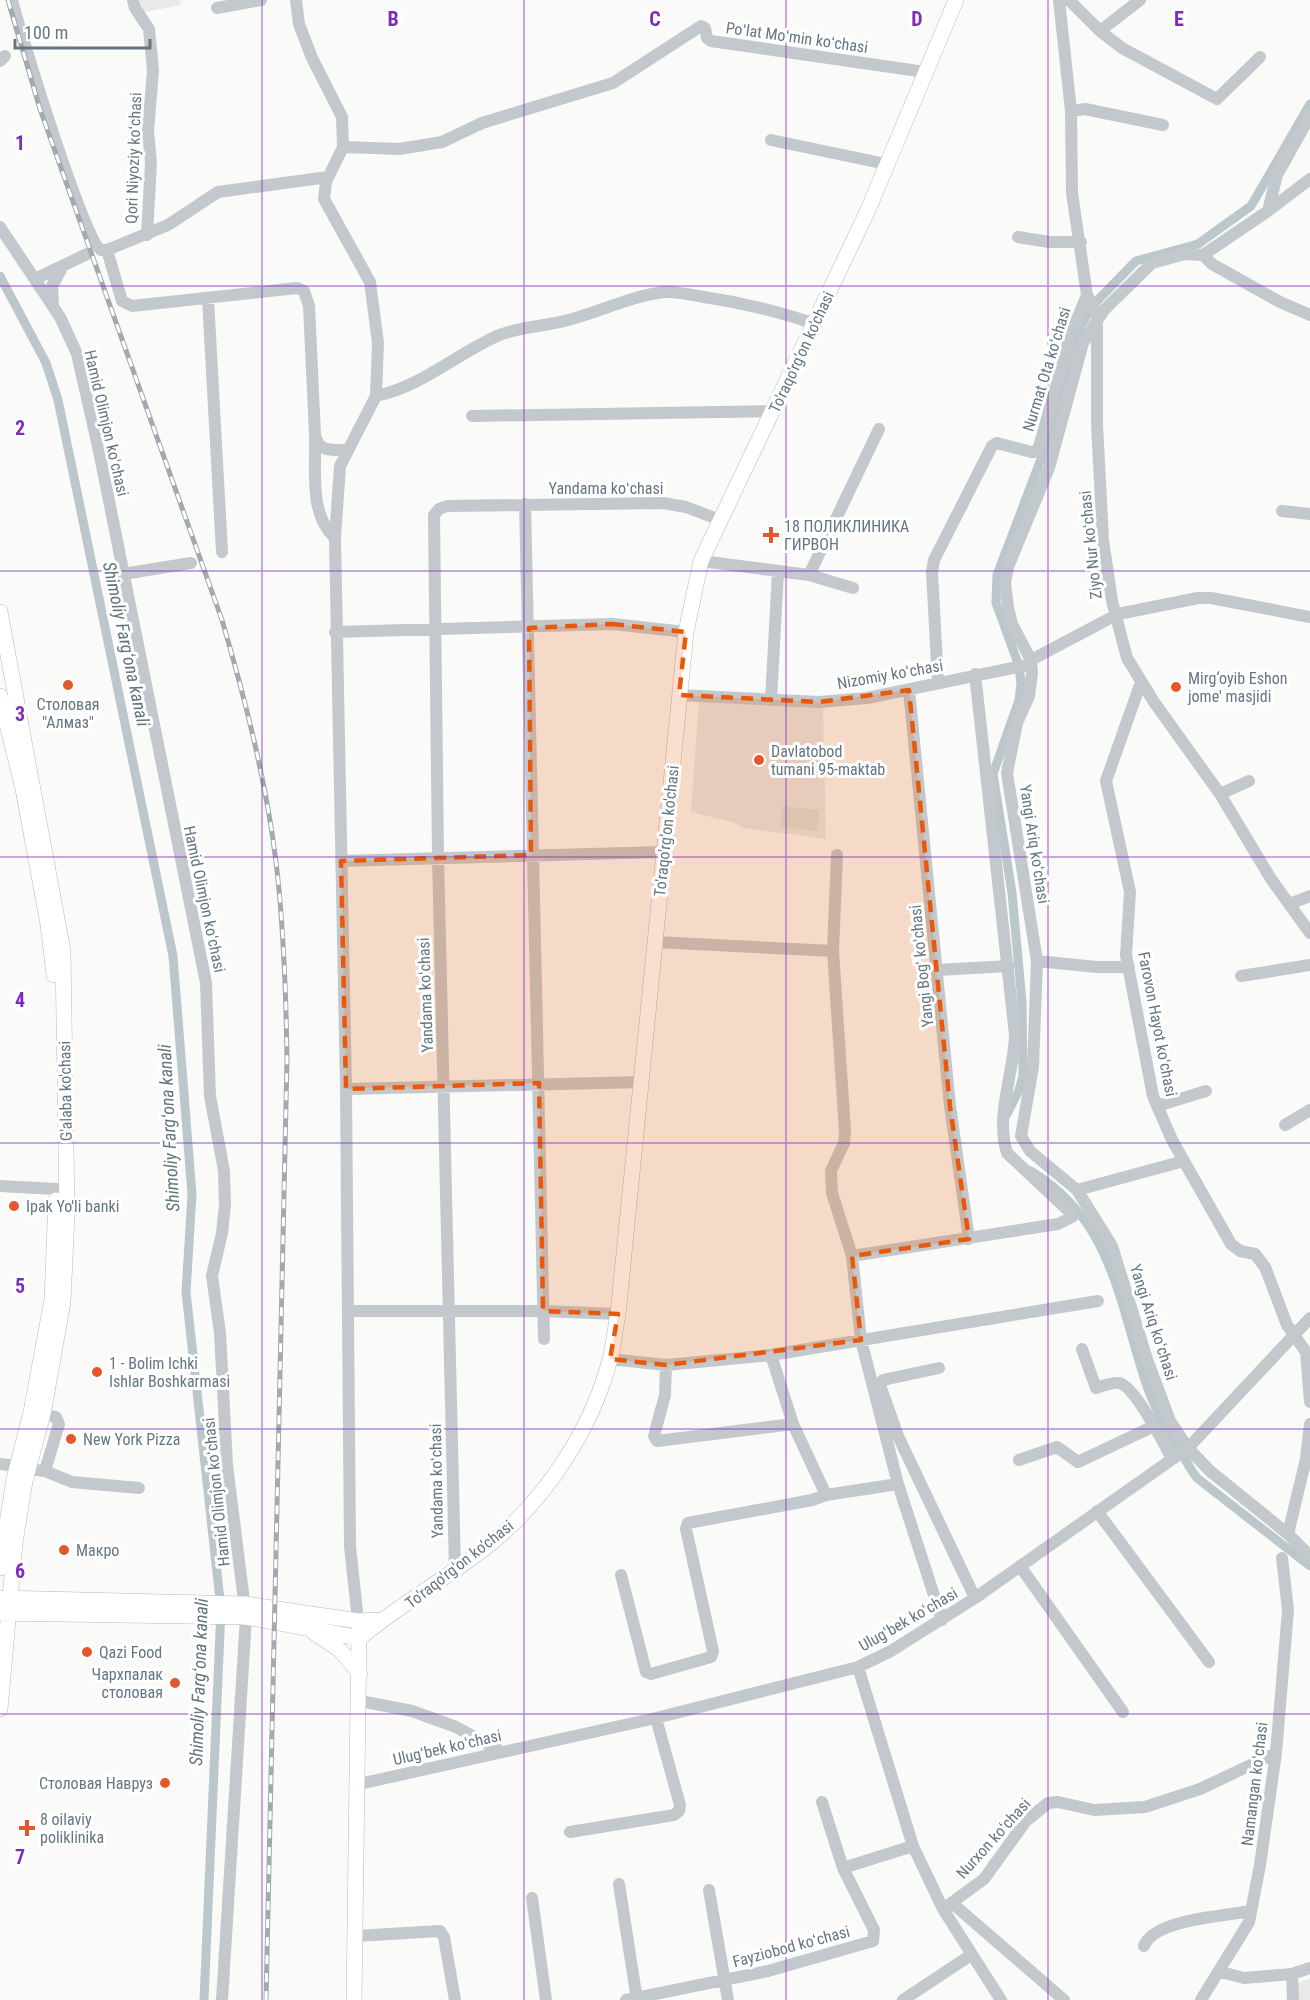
<svg xmlns="http://www.w3.org/2000/svg" width="1310" height="2000" font-family="'Roboto Condensed',sans-serif">
<style>
.built{fill:#e8e9e9}
.green{fill:#dadfd7}
.lines{fill:none;stroke-linecap:round;stroke-linejoin:round}
.canal{stroke:#bbc7cb;stroke-width:9}
.major-casing{stroke:#b5babe;stroke-width:16}
.minor{stroke:#c3c8cc;stroke-width:12}
.major{stroke:#fff;stroke-width:15}
.rail-casing{stroke:#a2aab0;stroke-width:5}
.rail{stroke:#fff;stroke-width:3;stroke-dasharray:9;stroke-linecap:butt}
.marked{fill:#e8590c;fill-opacity:0.2;stroke:#e8590c;stroke-width:4.5;stroke-dasharray:12 8;stroke-linejoin:round}
.grid{fill:none;stroke:#7b2cbf;stroke-width:1.5;stroke-opacity:0.55}
.poi-dot{fill:#e4572e;stroke:#fff;stroke-width:2}
.labels{text-anchor:middle;stroke-width:6;stroke-linejoin:round;paint-order:stroke}
.street-label{font-size:16px;fill:#657683;stroke:#fff}
.poi-label{font-size:16px;fill:#657683;stroke:#fff;text-anchor:start}
.water-label{font-size:18px;font-style:italic;fill:#60757c;stroke:#fff}
.grid-label{font-size:20px;text-anchor:middle;font-weight:bold;fill:#7b2cbf;stroke:#fff;stroke-width:6;stroke-linejoin:round;paint-order:stroke}
</style>
<rect width="100%" height="100%" fill="#fafaf8"/>
<path class="built" d="M140 0H180L181 5 141 13Z
M699 700 823 708 826 839 743 828 736 823 691 812Z
M1310 1978V2000H1299L1298 1983Z"/>
<path class="green" d="M783 806 819 810 817 831 781 827Z"/>
<g class="lines">
<path class="canal" d="M0 276 46 363 58 400 173 956 192 1194 186 1292 221 1609 204 2000
M1007 1114 1019 1090 1023 1076 1022 1002 1012 893 993 774 1019 700 1021 683 1019 666 996 603 997 575 1044 451 1081 326 1094 304 1136 261 1198 244 1251 206 1310 104
M1031 1171C1113 1220 1119 1304 1147 1386 1157 1415 1176 1444 1192 1471L1197 1478 1310 1566"/>
<g class="major-casing">
<path id="major" d="M0 612 63 951 67 1215 63 1302 43 1414 25 1481 15 1543 0 1709
M0 696 23 789 48 924 54 975
M0 1568 14 1479 31 1412 52 1300 56 1200
M0 1598 245 1604 358 1621 381 1620
M0 1613 246 1617 360 1638C400 1604 448 1578 490 1544 546 1499 592 1429 610 1359 614 1344 615 1329 618 1314L686 632 701 561 868 210 956 0
M313 1632 340 1650 360 1674
M354 2000 359 1630"/>
</g>
<path class="minor" d="M12 0C20 32 84 241 101 250H107
M133 0 135 8 149 29 153 70 148 131 151 163 147 235
M296 0 299 24 312 58 342 117 343 147 326 182 324 199 370 282 378 343 376 396 340 466 335 538 346 1089 350 1546 358 1621
M1069 0 1100 31 1122 48 1217 99 1260 57
M217 8 261 0
M1100 31 1140 0
M0 61 5 56
M1071 111 1085 109 1163 125
M1310 116 1277 175 1268 211 1203 255 1185 254 1152 263 1104 310 1083 343 1049 468 1008 567 1005 583 1008 607 1012 624 1031 660 1032 673 1029 696 1017 723 1007 773 1037 961 1033 1067 1021 1136 1030 1151 1077 1190 1112 1246 1147 1359 1170 1421 1188 1448 1210 1471 1288 1534 1310 1556
M771 140 886 164
M343 147 399 149 442 142 482 123 613 83 701 26 705 28 707 38 711 41 925 72
M328 177 218 192 168 225 107 250 122 301 132 306 297 288 304 291 309 306 315 435C319 452 331 450 347 450
M1268 211 1310 179
M0 227 60 317 77 354 99 451 206 983 210 1096 224 1171 225 1205 222 1233 212 1276 220 1333 227 1465 246 1617 222 2000
M1018 237 1049 242H1081
M1203 255 1212 264 1280 302 1310 315
M35 279 87 254
M1087 295 1097 312V424L1103 540 1112 601 1127 658 1154 702 1220 794 1271 879 1310 933
M208 299 222 552
M53 305 52 286 63 266
M376 396C422 386 455 355 497 336 520 326 544 327 568 320 600 312 631 296 664 292 677 291 692 295 704 297 743 303 778 311 815 324
M472 416 774 411
M315 439C316 472 309 514 335 538
M525 504 544 1339
M1282 511 1310 514
M701 561 809 575 853 588
M123 574 191 563
M809 575 879 429
M335 632 612 624 686 632
M938 682 932 572 934 560 992 446 997 443 1031 452H1035L1039 447 1070 336 1087 295 1072 193 1071 111 1059 0
M1141 682 1106 781 1130 892 1126 955 1153 1096 1172 1140 1231 1244 1240 1251 1255 1254 1265 1267 1287 1325 1306 1352 1310 1402
M909 690 950 1106 969 1239
M679 695 819 702 867 698 1027 665 1031 660 1118 614 1198 598H1211L1310 617
M771 700 778 572
M1220 794 1249 781
M837 855 833 951 845 1131 844 1143 831 1171 832 1193 852 1256 861 1340 898 1484 942 1620
M341 861 663 852
M1289 904 1310 896
M655 942 833 951
M1037 961 1097 967H1129
M938 970 1009 966
M1241 976 1310 965
M346 1089 642 1082
M1157 1106 1206 1091
M1285 1125 1310 1110
M0 1186 56 1189
M1077 1190 1184 1161
M852 1256 1058 1224 1072 1217 1071 1213 1007 1153C995 1116 1014 1073 1015 1035L975 674
M350 1311H543L618 1314
M1082 1349 1096 1388C1102 1386 1112 1382 1119 1383 1134 1385 1165 1445 1172 1459
M771 1355 793 1424 826 1495
M610 1359 666 1365 771 1355 1098 1301
M666 1365 665 1395 654 1436 657 1441 793 1424
M939 1368 883 1380 880 1385 898 1436 975 1598
M1019 1460 1057 1447 1078 1462 1154 1426
M0 1464 17 1466
M28 1469 45 1471 59 1424 56 1417 34 1412
M45 1471 72 1482 139 1488
M1097 1511 1209 1662
M1288 1534 1306 1459 1310 1424
M1020 1566 1123 1712
M455 1570 438 857 434 515 439 509 447 506 663 503 686 507 720 520
M621 1575 646 1672 651 1674 711 1657 713 1651 686 1529 688 1523 812 1500 826 1495 898 1484
M858 1667 913 1846 943 1909 1001 2000
M360 1701 412 1711 456 1727 500 1751
M359 1784 656 1718 858 1667 891 1651 975 1598 1188 1448 1310 1318
M570 1832 674 1815 679 1811 680 1805 656 1718
M843 1868 913 1846
M619 1884 637 2000
M709 1890 728 2000
M532 1898 546 2000
M952 1903 1064 2000
M943 1909 984 1879 1026 1821 1048 1803 1058 1802 1094 1810 1145 1807 1200 1789 1276 1753
M356 1936 440 1931 444 1937 455 2000
M1144 1946C1154 1919 1225 1916 1251 1911
M1221 1972 1244 1978 1292 1974
M626 2000 768 1971 873 1941 874 1930 843 1868 822 1802
M903 2000 971 1955
M1201 2000 1249 1922 1260 1865 1276 1753 1288 1610 1282 1558
M1293 2000 1292 1974 1310 1968"/>
<use href="#major" class="major"/>
<g class="rail-casing">
<path id="rail" d="M8 0 40 109 222 620C245 699 266 780 276 862 284 928 286 993 287 1059L266 2000"/>
</g>
<use href="#rail" class="rail"/>
</g>
<path class="marked" d="M612 624 686 632 679 695 819 702 909 690 950 1106 969 1239 852 1256 861 1340 666 1365 610 1359 618 1314 543 1311 539 1083 346 1089 341 861 531 855 529 628Z"/>
<path class="grid" d="M262 0V2000M524 0V2000M786 0V2000M1048 0V2000M0 286H1310M0 571H1310M0 857H1310M0 1143H1310M0 1429H1310M0 1714H1310"/>
<g class="poi-dot">
<path d="M768 526h6v6h6v6h-6v6h-6v-6h-6v-6h6z"/>
<circle cx="68" cy="685" r="6"/>
<circle cx="1176" cy="687" r="6"/>
<circle cx="759" cy="760" r="6"/>
<circle cx="14" cy="1206" r="6"/>
<circle cx="97" cy="1372" r="6"/>
<circle cx="71" cy="1439" r="6"/>
<circle cx="64" cy="1550" r="6"/>
<circle cx="87" cy="1652" r="6"/>
<circle cx="175" cy="1683" r="6"/>
<circle cx="165" cy="1783" r="6"/>
<path d="M24 1819h6v6h6v6h-6v6h-6v-6h-6v-6h6z"/>
</g>
<g class="labels">
<g class="street-label">
<text transform="translate(797 37) rotate(8)" y="6">Poʻlat Moʻmin koʻchasi</text>
<text transform="translate(133 158) rotate(-88)" y="6">Qori Niyoziy koʻchasi</text>
<text transform="translate(801 352) rotate(-65)" y="6">To'raqo'rg'on ko'chasi</text>
<text transform="translate(1046 369) rotate(-73)" y="6">Nurmat Ota koʻchasi</text>
<text transform="translate(107 423) rotate(77)" y="6">Hamid Olimjon koʻchasi</text>
<text x="606" y="494">Yandama koʻchasi</text>
<text transform="translate(1090 545) rotate(-96)" y="6">Ziyo Nur koʻchasi</text>
<text transform="translate(890 674) rotate(-10)" y="6">Nizomiy koʻchasi</text>
<text transform="translate(666 831) rotate(-84)" y="6">To'raqo'rg'on ko'chasi</text>
<text transform="translate(1035 844) rotate(81)" y="6">Yangi Ariq koʻchasi</text>
<text transform="translate(205 899) rotate(78)" y="6">Hamid Olimjon koʻchasi</text>
<text transform="translate(921 966) rotate(-96)" y="6">Yangi Bogʻ koʻchasi</text>
<text transform="translate(425 995) rotate(-92)" y="6">Yandama koʻchasi</text>
<text transform="translate(1158 1024) rotate(79)" y="6">Farovon Hayot koʻchasi</text>
<text transform="translate(65 1091) rotate(-91)" y="6">G'alaba ko'chasi</text>
<text transform="translate(1154 1322) rotate(72)" y="6">Yangi Ariq koʻchasi</text>
<text transform="translate(436 1481) rotate(-91)" y="6">Yandama koʻchasi</text>
<text transform="translate(216 1492) rotate(-96)" y="6">Hamid Olimjon koʻchasi</text>
<text transform="translate(459 1564) rotate(-38)" y="6">To'raqo'rg'on ko'chasi</text>
<text transform="translate(908 1619) rotate(-30)" y="6">Ulugʻbek koʻchasi</text>
<text transform="translate(447 1747) rotate(-13)" y="6">Ulugʻbek koʻchasi</text>
<text transform="translate(1254 1784) rotate(-83)" y="6">Namangan koʻchasi</text>
<text transform="translate(993 1838) rotate(-48)" y="6">Nurxon koʻchasi</text>
<text transform="translate(791 1946) rotate(-15)" y="6">Fayziobod koʻchasi</text>
</g>
<g class="poi-label">
<text x="784" y="532">18 ПОЛИКЛИНИКА<tspan x="784" dy="18">ГИРВОН</tspan></text>
<text x="1188" y="684">Mirg‘oyib Eshon<tspan x="1188" dy="18">jome' masjidi</tspan></text>
<text x="68" y="710" text-anchor="middle">Столовая<tspan x="68" dy="18">"Алмаз"</tspan></text>
<text x="771" y="757">Davlatobod<tspan x="771" dy="18">tumani 95-maktab</tspan></text>
<text x="26" y="1212">Ipak Yo'li banki</text>
<text x="109" y="1369">1 - Bolim Ichki<tspan x="109" dy="18">Ishlar Boshkarmasi</tspan></text>
<text x="83" y="1445">New York Pizza</text>
<text x="76" y="1556">Макро</text>
<text x="99" y="1658">Qazi Food</text>
<text x="163" y="1680" text-anchor="end">Чархпалак<tspan x="163" dy="18">столовая</tspan></text>
<text x="153" y="1789" text-anchor="end">Столовая Навруз</text>
<text x="40" y="1825">8 oilaviy<tspan x="40" dy="18">poliklinika</tspan></text>
</g>
<g class="water-label">
<text transform="translate(126 644) rotate(78)" y="6">Shimoliy Fargʻona kanali</text>
<text transform="translate(169 1128) rotate(-93)" y="6">Shimoliy Fargʻona kanali</text>
<text transform="translate(199 1682) rotate(-88)" y="6">Shimoliy Fargʻona kanali</text>
</g>
</g>
<g class="grid-label">
<text x="393" y="26">B</text>
<text x="655" y="26">C</text>
<text x="917" y="26">D</text>
<text x="1179" y="26">E</text>
<text x="20" y="150">1</text>
<text x="20" y="435">2</text>
<text x="20" y="721">3</text>
<text x="20" y="1007">4</text>
<text x="20" y="1293">5</text>
<text x="20" y="1578">6</text>
<text x="20" y="1864">7</text>
</g>
<path d="M15 39v9h135v-9" fill="none" stroke="#657683" stroke-width="3"/>
<text x="24" y="39" font-size="18" fill="#657683" stroke="#ffffff" stroke-width="4.5" paint-order="stroke">100 m</text>
</svg>
